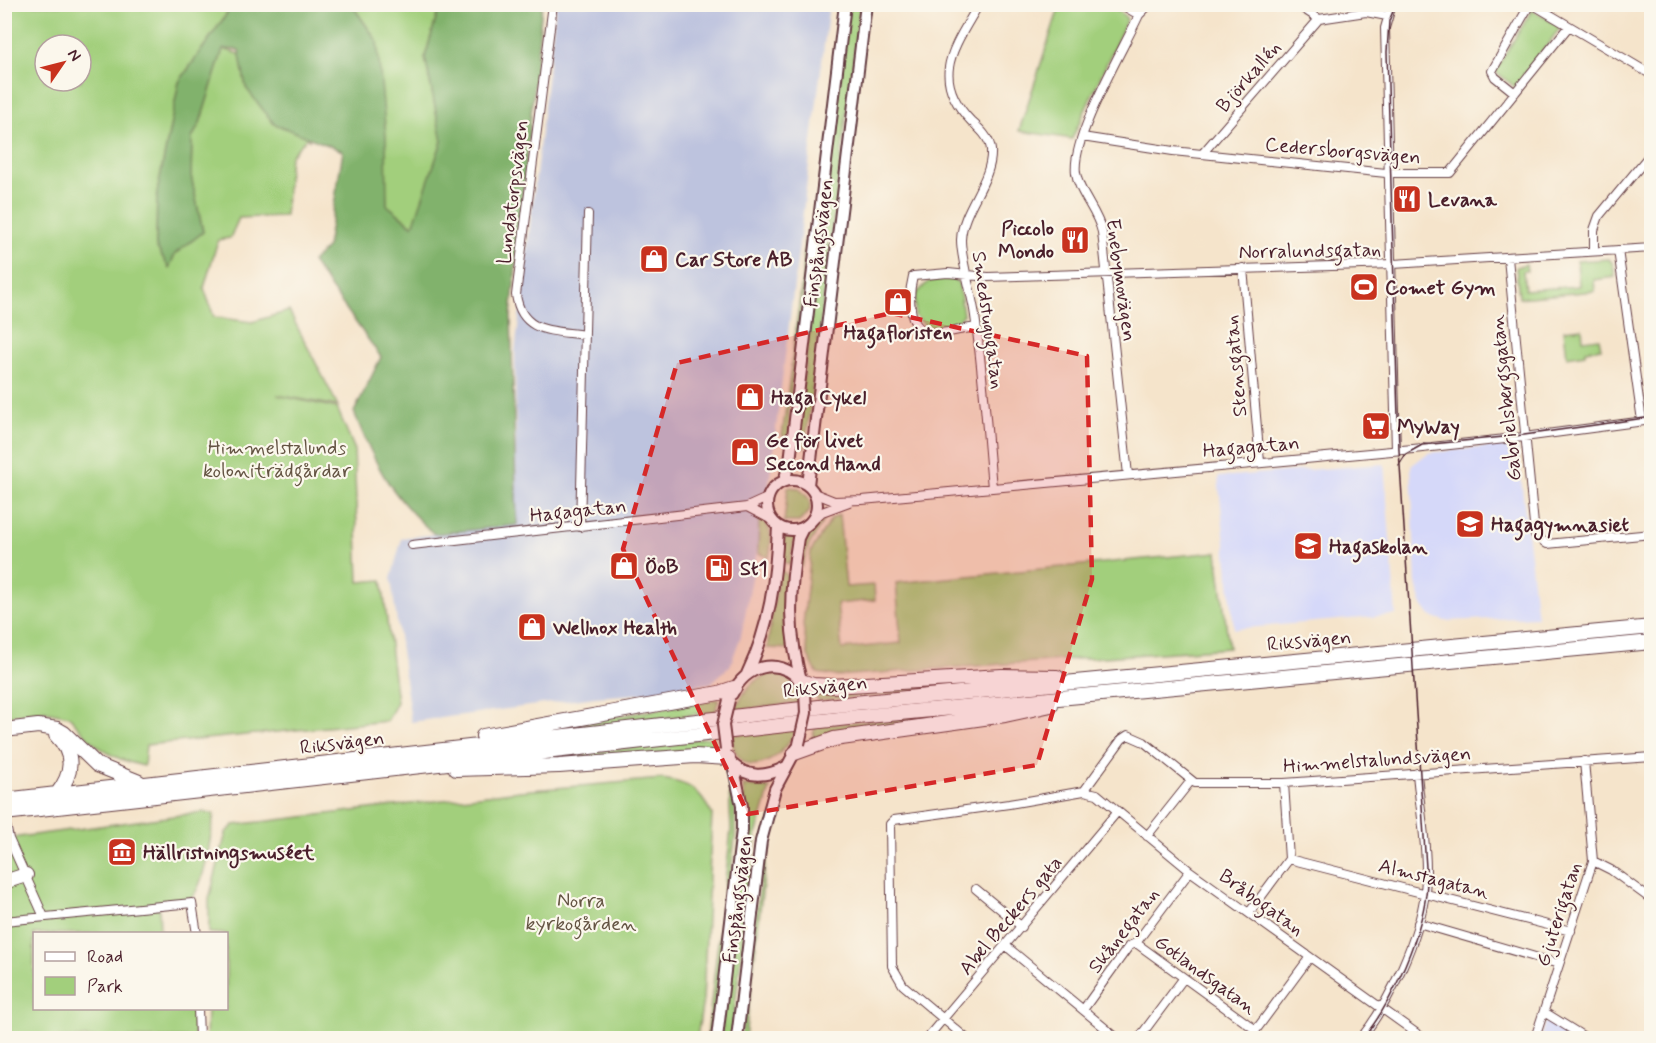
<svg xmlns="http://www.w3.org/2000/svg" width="1656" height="1043" font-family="Mynerve,sans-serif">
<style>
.built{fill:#d5d8f9}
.industrial{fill:#bdc3de}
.green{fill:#a2cf7c;stroke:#767754;stroke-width:1.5;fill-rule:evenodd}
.forest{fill:#81b26c;stroke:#66684c;stroke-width:1.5}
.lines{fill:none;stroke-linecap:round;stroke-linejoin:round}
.minor-casing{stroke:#643d43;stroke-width:10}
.secondary-casing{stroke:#643d43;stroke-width:14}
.trunk-casing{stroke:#643d43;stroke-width:16}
.minor{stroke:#fff;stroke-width:8}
.secondary{stroke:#fff;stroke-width:10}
.trunk{stroke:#fff;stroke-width:14}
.tram{stroke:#4a1f2b;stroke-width:1.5}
.secondary-bridge-casing{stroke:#643d43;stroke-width:14;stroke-linecap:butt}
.secondary-bridge{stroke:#fff;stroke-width:10}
.marked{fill:#d62828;fill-opacity:0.2;stroke:#d62828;stroke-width:4.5;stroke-dasharray:12 8;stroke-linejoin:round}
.labels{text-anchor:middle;stroke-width:4.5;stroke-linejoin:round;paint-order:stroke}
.street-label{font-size:20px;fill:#4a1f2b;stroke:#fbf7ec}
.poi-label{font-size:20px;font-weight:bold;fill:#4a1f2b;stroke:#fbf7ec;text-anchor:start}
.park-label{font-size:20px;fill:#645443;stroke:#fbf7ec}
</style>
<rect width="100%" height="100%" fill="#fbf7ec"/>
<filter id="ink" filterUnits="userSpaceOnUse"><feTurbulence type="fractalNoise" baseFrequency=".0167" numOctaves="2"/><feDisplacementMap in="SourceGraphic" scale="12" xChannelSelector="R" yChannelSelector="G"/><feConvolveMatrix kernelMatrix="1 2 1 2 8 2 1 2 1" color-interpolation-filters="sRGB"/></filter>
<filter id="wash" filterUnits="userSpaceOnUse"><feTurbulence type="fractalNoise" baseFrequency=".008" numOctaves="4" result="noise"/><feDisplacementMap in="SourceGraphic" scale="24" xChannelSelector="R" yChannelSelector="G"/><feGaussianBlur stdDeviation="1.35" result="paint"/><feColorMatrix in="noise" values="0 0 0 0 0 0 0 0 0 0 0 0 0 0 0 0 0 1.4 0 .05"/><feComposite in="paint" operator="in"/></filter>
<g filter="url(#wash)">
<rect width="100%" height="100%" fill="#f5e4cb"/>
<path class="built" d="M1517 444 1537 617 1445 621 1430 616 1422 605 1416 582 1411 466 1428 453Z
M1384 464 1396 615 1234 629 1218 477Z
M1548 1020 1558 1025 1577 1038H1541L1544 1024Z"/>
<path class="industrial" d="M556 5H829L767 500 741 636 730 666 711 683 651 693 595 697 411 722 391 579 402 538 517 525 515 353Z"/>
<path class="green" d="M4 5H233L179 82 157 193 156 246 169 267 175 254 203 232 191 176 192 138 200 123 223 49 240 54 246 88 310 140 306 139 290 156 285 216 239 218 230 238 218 240 204 288 214 317 252 322 289 311 338 406 277 395 337 408 354 448 359 582 382 580 397 702 387 721 146 745 144 766C107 758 93 745 69 716L45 711 5 716ZM45 45H81V81H45Z
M352 5H440L425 57 442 141 414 226 387 205 377 41Z
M850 5H860L831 239 820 238Z
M1060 5C1080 4 1114 0 1127 19L1072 139 1019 131Z
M1532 10 1561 27 1515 87 1495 71Z
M804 242 809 243 789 408V437L782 436 803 274Z
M820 243 830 244 805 448 796 438Z
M1609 259 1613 264 1615 277 1594 280 1595 291 1519 298 1516 267 1526 264 1527 271H1523L1525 290 1579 286 1577 261Z
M953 278 959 284 963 315 953 326 928 328 915 316V295L929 281Z
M1582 328 1583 340 1599 338 1601 348 1585 350V354L1567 357 1564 330Z
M788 487 799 488 810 500V511L799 522H784Z
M839 515 846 587 874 585 875 600 837 604 842 649 901 643 896 583 1217 552 1229 648 836 676 817 673 808 655 803 625 811 551 831 519Z
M826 516 808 547 802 567 796 566 803 539Z
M759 518C775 527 771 542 769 558L758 553Z
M784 534 795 535 790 565 780 560Z
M779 568 788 576C786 601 779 626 790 649L767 648Z
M1651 632V637L1415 658V655Z
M1397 657V660L817 715V711Z
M774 674C791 677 797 686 799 703L735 710C743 692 753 676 774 674Z
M1025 680 817 701 816 690Z
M719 699 715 712 484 739Z
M1026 706 834 736 812 740 815 726Z
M796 728C784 763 737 786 731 735Z
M714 737 715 750 488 765Z
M662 779C690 783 698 789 712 814L703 1000 697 1038H206L207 1009 226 1008V934L209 933V899L226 833 234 825 520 791Z
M731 784 735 801V837L711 1038H707L731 830 729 785Z
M743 786 770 788 756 835 731 1038H721L744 795Z
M782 789 784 791 769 833 745 1038H741L766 835Z
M204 812 214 814C211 832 205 892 188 900 180 903 168 903 159 904L160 933 34 934V1008L194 1009V1038H5L4 839Z"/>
<path class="forest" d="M233 5H352L377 41 386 136 387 205 413 226 442 141 425 57 440 5H542L511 316 517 525 434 534C390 495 375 465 354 412L381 357 312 262 327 247 343 151 274 124 246 88 239 50 223 49 200 123 192 138 191 176 203 232 175 254 169 268 156 246 157 193 179 82Z"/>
</g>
<g filter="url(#ink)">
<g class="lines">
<g class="minor-casing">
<path id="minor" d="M553 4 516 295C522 334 553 330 584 335
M979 4C954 48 929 77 971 121 980 129 990 138 991 150 993 181 962 208 961 240 961 261 972 293 975 316 983 373 987 430 992 488
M1120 4 1139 15
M1296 4 1319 19 1366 12 1387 16
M1392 4 1385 28 1396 450
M1532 4 1652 75
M1515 93 1495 77 1492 71 1530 4
M1082 137 1173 151 1386 173H1450L1569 26
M1202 154 1319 19
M1618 250 1642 421
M1594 251V230L1599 216 1652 152
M1508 258 1535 535 1547 544 1652 534
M1243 268 1260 462
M976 327C950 331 915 345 911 309 909 297 910 288 913 276L948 273 988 277 1393 264 1652 248
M1128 475 1102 232C1097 210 1079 194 1076 173 1071 138 1123 50 1139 15L1150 4
M814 493 834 501 862 500 1413 449 1524 437 1652 420
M747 507 772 520
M811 522 822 512 849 502
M580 527 588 214
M412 545 747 507 769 497
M1084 791 1122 739 1128 735 1144 742 1195 783H1284L1652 757
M4 815 9 839 44 917
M1147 836 1190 782
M1289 859 1571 931
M1593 861 1611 870 1652 900
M976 889 1022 927
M1249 913 1289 859 1284 783
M4 921 192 903 197 934
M1418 923 1559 964
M1136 943 1256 1030
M1006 946 1117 1038
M198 1008 199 1038
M1083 1010 1129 946 1136 943 1190 871
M1544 1012 1586 1038
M927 1038 1117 812
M966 1038 903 985 892 966 890 824 894 820 1009 804 1084 791 1097 794 1190 871 1423 1038
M1139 1038 1183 979
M1250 1038 1310 957
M1361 1038C1389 1004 1420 936 1425 892 1429 854 1420 811 1417 773
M1535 1038 1593 861 1584 761"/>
</g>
<g class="secondary-casing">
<path id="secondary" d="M767 505a25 25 0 1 1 50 0a25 25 0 1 1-50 0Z
M784 481 790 461 845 4
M808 485 866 4
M803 528 798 538C789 592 787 634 803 687
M747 674C770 626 776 579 778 526
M732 694C746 665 778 656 801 681
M731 763C748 779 766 777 786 767
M717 1038 742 830V806L733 765
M737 1038 761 841 775 789 797 748"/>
</g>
<g class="trunk-casing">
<path id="trunk" d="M801 681 813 685 832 686 1002 676 1057 677
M4 730 38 726 57 729 64 733 97 765 139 782
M56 735C75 754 73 774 57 794
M483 736 719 693 734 688
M795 753 834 739 1005 715 1051 705
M456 769 559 766 695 756 728 758
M4 800 854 703 1652 627
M4 813 857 717 1652 642
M4 882 26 875"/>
</g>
<use href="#minor" class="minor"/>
<use href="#secondary" class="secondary"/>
<use href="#trunk" class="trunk"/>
<path class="tram" d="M1399 465 1406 454 1422 445 1524 435 1652 417
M1363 1038C1392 1004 1425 929 1427 883L1399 450 1387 52 1389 21 1396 4"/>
<g class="secondary-bridge-casing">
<path id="secondary-bridge" d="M799 744 806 713 805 693
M726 749 723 725 729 700"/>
</g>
<use href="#secondary-bridge" class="secondary-bridge"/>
</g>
</g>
<path class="marked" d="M891 313 1087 356 1092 579 1037 765 748 814 623 549 677 363Z"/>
<defs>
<g id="restaurant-square" transform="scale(1.5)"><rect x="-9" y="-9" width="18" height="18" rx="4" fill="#c8321e" stroke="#fbf7ec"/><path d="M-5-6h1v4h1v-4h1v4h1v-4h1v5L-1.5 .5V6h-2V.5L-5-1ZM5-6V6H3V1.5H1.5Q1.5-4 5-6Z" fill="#fff"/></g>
<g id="shop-square" transform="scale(1.5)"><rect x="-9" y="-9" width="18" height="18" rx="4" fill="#c8321e" stroke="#fbf7ec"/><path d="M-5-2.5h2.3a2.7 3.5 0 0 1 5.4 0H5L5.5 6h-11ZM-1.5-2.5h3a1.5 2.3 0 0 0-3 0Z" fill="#fff"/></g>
<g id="stadium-square" transform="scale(1.5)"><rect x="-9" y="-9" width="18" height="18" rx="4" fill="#c8321e" stroke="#fbf7ec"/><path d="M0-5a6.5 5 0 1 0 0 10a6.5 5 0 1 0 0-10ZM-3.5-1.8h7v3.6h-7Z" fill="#fff"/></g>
<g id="supermarket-square" transform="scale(1.5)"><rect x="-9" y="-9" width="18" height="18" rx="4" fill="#c8321e" stroke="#fbf7ec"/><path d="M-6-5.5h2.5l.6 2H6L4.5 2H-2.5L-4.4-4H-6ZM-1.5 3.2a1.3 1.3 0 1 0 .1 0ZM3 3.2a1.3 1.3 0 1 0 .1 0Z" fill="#fff"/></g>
<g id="school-square" transform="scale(1.5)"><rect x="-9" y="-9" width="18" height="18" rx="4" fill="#c8321e" stroke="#fbf7ec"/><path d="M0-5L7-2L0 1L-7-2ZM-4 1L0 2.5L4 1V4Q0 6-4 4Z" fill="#fff"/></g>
<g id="fuel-square" transform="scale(1.5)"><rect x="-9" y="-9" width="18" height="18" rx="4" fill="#c8321e" stroke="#fbf7ec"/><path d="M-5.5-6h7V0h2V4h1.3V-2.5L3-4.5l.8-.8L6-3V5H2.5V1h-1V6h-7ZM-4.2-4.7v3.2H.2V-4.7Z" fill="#fff"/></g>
<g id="museum-square" transform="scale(1.5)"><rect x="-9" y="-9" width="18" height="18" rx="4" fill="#c8321e" stroke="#fbf7ec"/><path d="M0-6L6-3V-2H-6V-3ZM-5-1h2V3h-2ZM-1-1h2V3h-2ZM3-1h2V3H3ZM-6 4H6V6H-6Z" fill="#fff"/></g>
</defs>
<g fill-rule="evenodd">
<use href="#restaurant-square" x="1407" y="199"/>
<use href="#restaurant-square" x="1075" y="240"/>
<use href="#shop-square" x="654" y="259"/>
<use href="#stadium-square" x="1364" y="287"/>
<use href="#shop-square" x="898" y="302"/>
<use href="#shop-square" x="750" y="397"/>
<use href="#supermarket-square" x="1376" y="426"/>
<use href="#shop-square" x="745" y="452"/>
<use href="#school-square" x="1470" y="524"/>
<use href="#school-square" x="1308" y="546"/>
<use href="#shop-square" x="624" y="566"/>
<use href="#fuel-square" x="719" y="568"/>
<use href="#shop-square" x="532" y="627"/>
<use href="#museum-square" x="122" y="852"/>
</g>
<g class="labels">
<g class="street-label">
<text transform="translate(1248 76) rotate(-49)" y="7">Björkallén</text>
<text transform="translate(1343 150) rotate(5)" y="7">Cedersborgsvägen</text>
<text transform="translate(512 192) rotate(-83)" y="7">Lundatorpsvägen</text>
<text transform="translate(818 243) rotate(-83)" y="7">Finspångsvägen</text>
<text transform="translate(1310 250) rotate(-1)" y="7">Norralundsgatan</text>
<text transform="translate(1122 280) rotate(82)" y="7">Enebymovägen</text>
<text transform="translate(989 320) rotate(82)" y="7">Smedstugugatan</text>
<text transform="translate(1235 366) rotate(-95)" y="7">Stensgatan</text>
<text transform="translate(1505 398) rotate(-96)" y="7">Gabrielsbergsgatan</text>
<text transform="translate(1251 446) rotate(-5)" y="7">Hagagatan</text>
<text transform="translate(578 510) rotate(-6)" y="7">Hagagatan</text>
<text transform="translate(1309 640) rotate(-5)" y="7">Riksvägen</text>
<text transform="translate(825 686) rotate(-6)" y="7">Riksvägen</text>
<text transform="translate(342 742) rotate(-7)" y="7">Riksvägen</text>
<text transform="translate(1377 759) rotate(-4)" y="7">Himmelstalundsvägen</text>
<text transform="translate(1434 878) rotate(14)" y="7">Almstagatan</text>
<text transform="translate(737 899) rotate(-83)" y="7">Finspångsvägen</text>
<text transform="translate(1262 902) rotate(36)" y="7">Bråbogatan</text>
<text transform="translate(1558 914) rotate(-72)" y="7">Gjuterigatan</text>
<text transform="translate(1010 915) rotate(-50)" y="7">Abel Beckers gata</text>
<text transform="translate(1123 930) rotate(-52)" y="7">Skånegatan</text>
<text transform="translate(1206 974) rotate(36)" y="7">Gotlandsgatan</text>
</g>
<g class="poi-label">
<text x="1428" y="206">Levana</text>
<text x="1054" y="235" text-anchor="end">Piccolo<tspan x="1054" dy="23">Mondo</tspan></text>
<text x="675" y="266">Car Store AB</text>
<text x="1385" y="294">Comet Gym</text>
<text x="898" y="339" text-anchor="middle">Hagafloristen</text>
<text x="771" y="404">Haga Cykel</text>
<text x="1397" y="433">MyWay</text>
<text x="766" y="447">Ge för livet<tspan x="766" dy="23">Second Hand</tspan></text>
<text x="1491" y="531">Hagagymnasiet</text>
<text x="1329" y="553">Hagaskolan</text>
<text x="645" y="573">ÖoB</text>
<text x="740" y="575">St1</text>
<text x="553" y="634">Wellnox Health</text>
<text x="143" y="859">Hällristningsmuséet</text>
</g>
<g class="park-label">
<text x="277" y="454">Himmelstalunds<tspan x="277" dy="23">koloniträdgårdar</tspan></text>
<text x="581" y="907">Norra<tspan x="581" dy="23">kyrkogården</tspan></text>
</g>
</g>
<rect width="1656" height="1043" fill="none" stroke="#fbf7ec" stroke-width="24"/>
<rect x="33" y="932" width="195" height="78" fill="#fbf7ec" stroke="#b4a19f" stroke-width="1.5"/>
<rect x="45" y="952" width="30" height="9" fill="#ffffff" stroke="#b4a19f" stroke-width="1.5"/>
<text x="87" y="962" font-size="18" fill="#4a1f2b">Road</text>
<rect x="45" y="977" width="30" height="18" fill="#a2cf7c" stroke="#b4a19f" stroke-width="1.5"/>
<text x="87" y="992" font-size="18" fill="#4a1f2b">Park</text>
<g transform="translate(63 63) rotate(55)"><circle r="28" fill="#fbf7ec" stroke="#b4a19f" stroke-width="1.5"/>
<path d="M0-4.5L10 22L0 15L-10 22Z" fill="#c8321e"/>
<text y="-9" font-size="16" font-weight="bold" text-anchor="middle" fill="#4a1f2b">N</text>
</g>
</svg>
